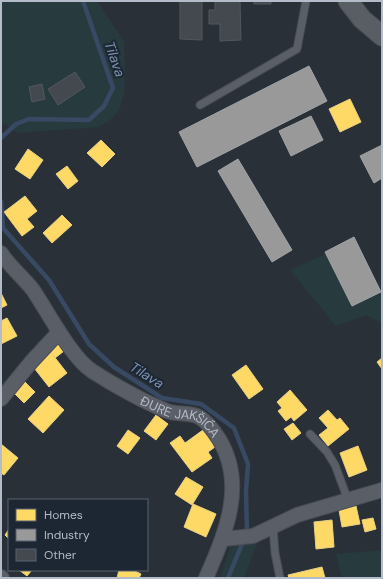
<svg xmlns="http://www.w3.org/2000/svg" width="383" height="579" font-family="'DM Sans',sans-serif">
<style>
.green{fill:#273a3e}
.homes{fill:#ffd966;stroke:#e8d084}
.industry{fill:#999;stroke:#a1a4a7}
.lines{fill:none;stroke-linecap:round;stroke-linejoin:round}
.stream{stroke:#384963;stroke-width:4.5}
.building{fill:#444950;stroke:#52575f}
.lane-casing{stroke:#484c53;stroke-width:9}
.street-casing{stroke:#484c53;stroke-width:16}
.secondary-casing{stroke:#484c53;stroke-width:21}
.lane{stroke:#5a5e66;stroke-width:7}
.street{stroke:#5a5e66;stroke-width:14}
.secondary{stroke:#595d64;stroke-width:19}
.labels{text-anchor:middle;stroke-width:4;stroke-linejoin:round;paint-order:stroke}
.street-label{font-size:13px;fill:#b4bcc9;stroke:#1d2633}
.water-label{font-size:14px;font-style:italic;fill:#7c92b1;stroke:#1d2633}
</style>
<rect width="100%" height="100%" fill="#2a3038"/>
<path class="green" d="M1 1H97L124 41 125 81 124 93 119 110 110 120 99 127 17 133 5 123 1 128Z
M336 249 363 299 382 294V323L366 315 336 326 290 270Z
M258 542 244 578H220L231 544Z
M382 550V578H342L336 554Z"/>
<path class="homes" d="M350 99 361 122 340 132 329 109Z
M101 140 115 154 102 167 87 153Z
M28 149 43 160 30 179 15 169Z
M67 166 78 181 68 189 56 174Z
M25 196 37 211 27 219 34 227 22 236 4 212Z
M62 215 72 225 52 243 43 233Z
M1 293 7 305 1 308Z
M7 318 17 336 1 344V321Z
M57 343 64 351 55 358 49 350Z
M49 350 67 373 49 387 31 364Z
M382 358V369L377 362Z
M246 365 263 389 249 399 232 375Z
M22 379 35 392 24 403 11 390Z
M290 390 307 410 294 421 291 417 286 421 278 411 282 408 277 402Z
M49 396 64 410 43 433 28 419Z
M328 410 337 420 340 418 349 429 328 446 319 435 328 428 319 418Z
M156 415 168 424 156 440 144 431Z
M293 423 301 433 292 440 284 429Z
M128 430 140 438 128 454 117 446Z
M203 430 215 447 208 452 212 458 192 472 170 443 180 436 185 443Z
M1 444 18 458 4 475 1 473Z
M358 446 367 470 349 477 340 453Z
M186 477 203 487 192 505 175 494Z
M193 504 216 514 206 537 184 527Z
M356 506 360 524 342 527 339 510Z
M373 518 376 529 365 532 362 520Z
M332 520 334 547 316 549 314 522Z
M9 529V539L5 535Z
M322 567 325 578H289L288 575Z
M19 570H32L27 576Z
M119 570H133L141 574 139 578H117Z"/>
<path class="industry" d="M309 66 327 101 197 167 179 132Z
M311 116 323 140 291 156 279 131Z
M382 145V178L374 183 360 156Z
M238 159 292 250 272 262 218 171Z
M354 237 381 292 352 306 325 252Z"/>
<g class="lines">
<path class="stream" d="M1 138 16 124 29 119 89 120 104 106 113 88 83 1
M1 201 3 228 49 280 89 344 114 367 162 398 201 404 234 428 248 464 246 491 247 532 228 578"/>
</g>
<path class="building" d="M180 1H202V40L180 39Z
M215 1H240L241 40 220 41V24H209V10H215Z
M254 1H271V4H254Z
M75 72 85 87 58 105 48 89Z
M42 84 45 99 32 102 29 87Z"/>
<g class="lines">
<g class="lane-casing">
<path id="lane" d="M200 105 297 49 306 1
M310 434 327 452 335 465 348 500
M273 527 275 553 280 578"/>
</g>
<g class="street-casing">
<g id="street">
<path id="s1" d="M1 253C10 267 23 277 33 290 48 312 71 357 92 371 112 384 144 402 167 411 177 415 190 412 199 417 208 422 214 431 219 439 247 485 225 534 206 578"/>
<path d="M1 399 32 361 59 332"/>
<path d="M223 539 253 536 297 515 382 490"/>
<path d="M1 577 2 578"/>
</g>
</g>
<g class="secondary-casing">
<path id="secondary" d="M348 1 362 19 382 36"/>
</g>
<use href="#lane" class="lane"/>
<use href="#street" class="street"/>
<use href="#secondary" class="secondary"/>
</g>
<g class="labels">
<g class="street-label">
<text dy="5" stroke="none"><textPath href="#s1" startOffset="250">ĐURE JAKŠIĆA</textPath></text>
</g>
<g class="water-label">
<text transform="translate(115 59) rotate(71)" y="5">Tilava</text>
<text transform="translate(147 375) rotate(32)" y="5">Tilava</text>
</g>
</g>
<rect width="383" height="579" fill="none" stroke="#b4bcc9" stroke-width="4"/>
<rect x="8" y="499" width="140" height="72" fill="#1d2633" stroke="#59626f"/>
<rect x="16" y="509" width="20" height="12" fill="#ffd966" stroke="#59626f"/>
<text x="44" y="519" font-size="12" fill="#b4bcc9">Homes</text>
<rect x="16" y="529" width="20" height="12" fill="#999999" stroke="#59626f"/>
<text x="44" y="539" font-size="12" fill="#b4bcc9">Industry</text>
<rect x="16" y="549" width="20" height="12" fill="#444950" stroke="#59626f"/>
<text x="44" y="559" font-size="12" fill="#b4bcc9">Other</text>
</svg>
